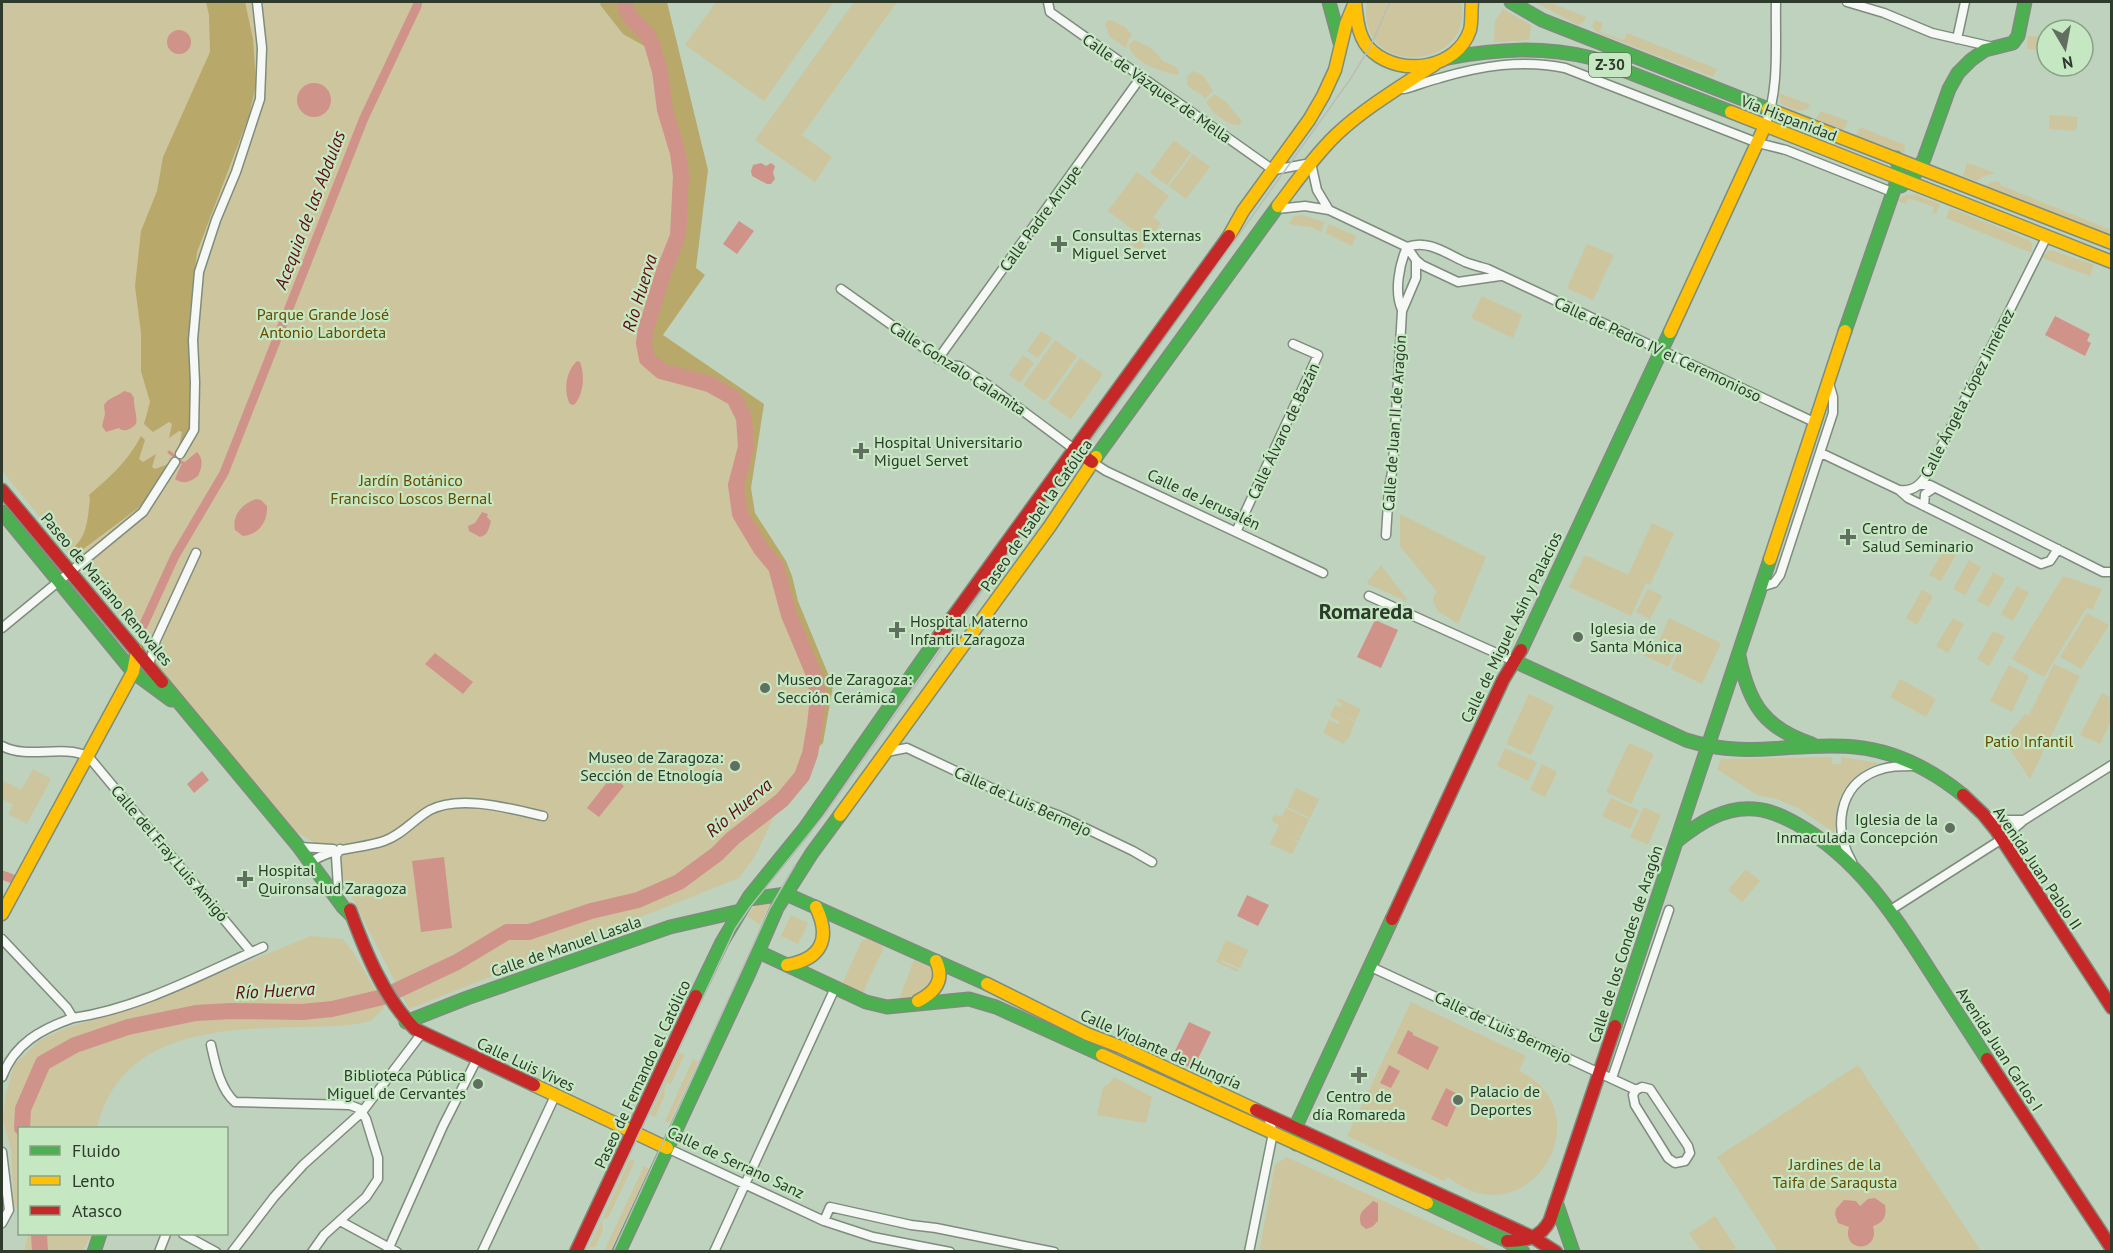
<svg xmlns="http://www.w3.org/2000/svg" width="2113" height="1253" font-family="'PT Sans',sans-serif">
<style>
.green{fill:#cdc59e}
.forest{fill:#b8a96a}
.water{fill:#d0938a}
.lines{fill:none;stroke-linecap:round;stroke-linejoin:round}
.stream{stroke:#d0938a;stroke-width:3}
.canal{stroke:#d0938a;stroke-width:9}
.river{stroke:#d0938a;stroke-width:16}
.street-casing{stroke:#7e8c7d;stroke-width:11}
.fast-casing{stroke:#7e8c7d;stroke-width:15}
.slow-casing{stroke:#7e8c7d;stroke-width:15}
.jam-casing{stroke:#7e8c7d;stroke-width:15}
.street{stroke:#f5f8f5;stroke-width:8}
.fast{stroke:#4caf50;stroke-width:12}
.slow{stroke:#ffc107;stroke-width:12}
.jam{stroke:#c62828;stroke-width:12}
.tram{stroke:#b8beb8;stroke-width:1.5}
.poi-dot{fill:#606f5f;stroke:#c5e8c2;stroke-width:2}
.labels{text-anchor:middle;stroke-width:4.5;stroke-linejoin:round;paint-order:stroke}
.shield{fill:#c5e8c2;stroke:#5b6e59;stroke-width:1.5}
.shield-label{font-size:15px;font-weight:bold;fill:#2d3a2c}
.street-label{font-size:16px;fill:#2d3a2c;stroke:#c5e8c2}
.poi-label{font-size:16px;fill:#2d3a2c;stroke:#c5e8c2;text-anchor:start}
.park-label{font-size:16px;fill:#684a00;stroke:#c5e8c2}
.water-label{font-size:18px;font-style:italic;fill:#620912;stroke:#c5e8c2}
.district-label{font-size:22px;font-weight:bold;fill:#2d3a2c;stroke:#c5e8c2}
</style>
<rect width="100%" height="100%" fill="#bfd2bd"/>
<path class="green" d="M2 2H601L600 6 623 34 646 47 663 117 675 153 680 208 678 236 646 329 661 371 709 384 734 398 744 418 746 447 736 485 740 514 761 549 776 567 789 615 815 677 816 712 810 754 802 776 782 800 755 856 739 878 409 1009 336 866 316 843 291 829 154 665 140 632 108 599 2 471Z
M716 2H834L764 101 685 45Z
M854 2H897L802 135 832 157 815 182 755 140Z
M1367 2H1461C1476 72 1354 79 1367 2Z
M1535 2H1549L1586 17 1584 22 1578 25Z
M1503 9 1531 25 1529 40 1494 42 1495 21Z
M1111 20 1125 27 1132 35 1128 41 1126 48 1110 37 1105 25 1107 21Z
M1595 20 1603 23 1600 32 1624 40 1627 33 1717 69 1713 77 1596 32 1592 26Z
M2028 36 2047 37V50L2027 49Z
M1135 40 1151 48 1163 61 1176 67 1179 72 1178 75C1164 72 1131 63 1129 45Z
M1193 71 1203 75 1213 91 1205 99C1200 91 1191 91 1187 84V76Z
M1779 93 1811 105C1803 116 1792 108 1781 104Z
M1215 94 1227 103 1241 120 1240 125C1229 127 1211 112 1206 102Z
M1821 111 1848 121 1843 131 1815 120Z
M2050 115 2078 117 2076 131 2049 129Z
M1860 127 1905 145 1904 153 1856 136Z
M1174 140 1191 153 1167 185 1150 173Z
M1193 154 1210 167 1186 199 1169 186Z
M1967 163 1971 164 1995 173 1982 177 1977 181 1963 176Z
M1137 172 1169 196 1153 217 1161 223 1140 251 1129 243 1137 233 1108 211Z
M1999 181 2000 185 2111 230V237L1985 186 1992 182Z
M1907 195H1916L1940 204 1936 214 1932 213 1934 207 1909 198 1905 204 1897 200Z
M1950 208 2029 240 2032 244V253L1946 218Z
M1302 215 1325 222 1321 232 1311 227 1289 224 1294 216Z
M1329 224 1356 236 1352 246 1325 233Z
M1587 244 1614 255 1593 300 1567 288Z
M2051 250 2094 265 2090 276 2040 257Z
M1482 296 1522 315 1513 338 1471 318Z
M1041 331 1052 338 1038 358 1027 351Z
M1055 340 1077 356 1045 401 1023 385Z
M1023 355 1034 363 1020 383 1009 375Z
M1080 358 1103 374 1071 419 1048 403Z
M1400 514 1486 557 1458 624 1438 611 1433 602 1434 595 1437 592 1400 546Z
M1652 523 1674 533 1650 585 1646 583 1631 616 1569 587 1585 555 1628 575Z
M1946 546 1957 553 1941 581 1929 575Z
M1969 560 1981 567 1965 595 1953 589Z
M1381 565 1407 599 1406 601 1368 584 1367 582Z
M1993 572 2005 579 1989 607 1977 601Z
M2063 576 2102 589 2092 610 2087 607 2044 677 2012 659Z
M2017 586 2029 593 2013 621 2001 614Z
M1648 589 1662 596 1650 619 1636 612Z
M1922 590 1933 596 1917 625 1906 618Z
M2087 613 2109 625 2081 669 2060 657Z
M1669 618 1721 643 1702 684 1671 669 1679 650 1659 641Z
M1953 618 1964 624 1948 653 1936 646Z
M1993 631 2005 637 1989 666 1977 659Z
M1648 639 1676 652 1668 667 1641 654Z
M2054 664 2080 676 2030 779 2004 740 2025 714 2029 715Z
M2009 665 2029 676 2012 712 1990 701Z
M1900 679 1936 699 1926 717 1890 697Z
M2102 693 2111 698V721L2100 744 2080 735Z
M1529 694 1554 706 1531 755 1506 744Z
M1338 698 1361 709 1355 721 1337 713 1355 722 1348 740 1336 735 1346 740 1344 744 1323 733 1329 720 1338 724 1340 722 1330 716 1335 705 1341 707 1342 704 1337 700Z
M1629 743 1654 754 1631 804 1606 792Z
M1505 748 1537 762 1528 781 1497 766Z
M1832 757V764H1841V757L1879 763C1856 772 1839 788 1836 814 1835 820 1836 828 1834 833L1800 809 1777 799 1757 795 1717 769 1721 759Z
M1542 764 1557 772 1545 797 1530 790Z
M33 769 51 779 27 824 8 814 13 805 2 799V780L21 790Z
M1296 788 1319 799 1310 818 1287 807Z
M1611 798 1639 810 1630 829 1602 816Z
M1644 807 1661 815 1648 845 1630 837Z
M1286 808 1309 819 1301 836 1292 833 1301 837 1299 841 1288 837 1298 842 1292 854 1270 844 1279 825 1273 822 1272 817 1276 815 1282 817Z
M1746 869 1760 881 1742 902 1728 890Z
M771 901 760 925 747 916 757 903Z
M791 915 808 923 798 944 781 936Z
M311 936 343 939 355 955 385 1007C381 1011 376 1016 372 1020 363 1026 313 1027 299 1027 218 1029 120 1032 97 1128H20L19 1213 14 1203 11 1150 3 1120 6 1093 14 1065 40 1040 66 1028 137 1007Z
M867 939 882 945 883 950 867 983 864 992 862 993 843 985V982L862 940Z
M1226 940 1248 950 1245 958 1235 954 1244 959 1240 968 1221 960V962L1239 970 1238 972 1216 962Z
M914 960 934 969 936 972C933 983 925 987 922 997L899 999Z
M1411 1002 1526 1056 1519 1071C1606 1112 1528 1242 1448 1177L1444 1181 1347 1136Z
M679 1053 684 1055 671 1084 667 1083 664 1090 665 1095 655 1117 650 1115Z
M693 1059 698 1062 669 1123 665 1121Z
M1858 1065 1981 1251H1778L1717 1157Z
M1114 1077 1152 1097 1146 1123 1097 1115 1103 1087 1109 1084Z
M1286 1157 1493 1251 1259 1252 1275 1165Z
M630 1159 635 1161 608 1218H605L602 1220 603 1230 595 1247H591L587 1251Z
M644 1166 649 1169 610 1251H604Z
M1715 1216 1736 1248 1730 1251H1701L1689 1233Z
M28 1234H92L82 1252 24 1251Z"/>
<path class="forest" d="M206 2H245L253 39 256 84 249 116 197 252 189 321 192 382 190 428 178 450 182 432 179 431 169 438 172 424 169 422 153 432 144 424 150 402 141 371V333L135 286 141 231 157 191 163 157 210 52 209 15Z
M601 2H667L708 170 696 268 705 275 663 335 764 404 751 488 755 513 786 561 792 576 798 601 833 686 823 743 810 754C814 729 821 703 815 678 809 656 796 636 789 614 785 599 784 580 775 566 764 548 747 534 740 513 727 477 764 431 734 399 732 396 726 394 722 392 689 373 637 383 646 329L678 236 680 208 675 153 663 117 646 47 623 34 600 5Z
M141 436 145 440 139 459 143 462 156 454 152 467 155 469 171 463 141 506 74 556 70 551C88 536 87 522 90 499L89 495C110 477 128 461 141 436Z"/>
<path class="water" d="M167 42a12 12 0 1 1 24 0a12 12 0 1 1-24 0Z
M297 100a17 17 0 1 1 34 0a17 17 0 1 1-34 0Z
M761 163 766 166 771 163 775 166 773 173 775 179 771 184H767L752 176 751 171 753 165Z
M739 221 754 231 737 254 723 244Z
M2055 316 2090 334 2087 341 2091 343 2085 356 2045 335Z
M577 361 580 362C585 375 584 394 574 405L570 404C563 391 566 371 577 361Z
M124 391 131 393 134 398C133 407 138 415 136 424 131 429 124 433 119 428L106 432 102 426 105 414 104 405C109 397 117 397 124 391Z
M197 452C204 459 202 467 198 476 190 482 184 485 175 479L181 465Z
M256 499 261 500 267 506C268 521 259 535 243 536L235 530C232 515 242 504 256 499Z
M482 512 488 514 487 517 491 521C489 528 488 535 480 537L469 531 468 526 475 523Z
M1375 620 1398 630 1381 668 1357 657Z
M435 653 473 682 463 694 425 664Z
M202 771 209 780 194 793 187 784Z
M612 776 624 786 599 817 587 808Z
M444 857 452 928 421 932 412 861Z
M1247 895 1269 905 1258 926 1237 916Z
M1189 1022 1211 1032 1193 1069 1171 1059Z
M1408 1030 1413 1033V1035L1439 1047 1428 1070 1397 1053Z
M1389 1065 1400 1071 1391 1088 1380 1083Z
M1446 1088 1461 1096 1447 1127 1431 1119Z
M1875 1198 1885 1205C1887 1216 1884 1223 1873 1226 1881 1253 1841 1253 1849 1227L1838 1223 1835 1214 1836 1209 1844 1200 1856 1201 1860 1206 1868 1199Z
M1373 1201 1378 1203V1221L1372 1227 1366 1229 1361 1225C1357 1211 1365 1210 1373 1201Z"/>
<g class="lines">
<path class="stream" d="M169 452 185 465"/>
<path class="canal" d="M143 626 175 556 224 473 364 118 417 6 418 2
M2 875 13 879"/>
<path class="river" d="M22 1128 23 1109 43 1063 75 1045 128 1027 196 1013 231 1011 302 1012 332 1009 383 997 457 962 507 932H529L591 911 638 900 679 882 717 854 733 838 782 800 802 776 810 754 815 725 818 698 815 677 789 615 776 567 761 549 740 514 736 485 746 447 744 418 734 398 709 384 661 371 647 359 644 343 646 329 664 271 678 236 681 176 678 153 665 110 660 71 652 44 647 34 632 19 626 10V2
M39 1234 40 1252"/>
<g class="street-casing">
<path id="street" d="M1048 2 1050 12 1269 167 1274 170 1311 163 1317 190 1329 210
M1847 2 1884 13 1932 33 1993 47
M1957 39 1965 2
M1404 89C1416 86 1428 81 1440 78 1481 66 1522 59 1565 68L1758 143 1786 150 1892 192
M1765 126C1780 88 1775 42 1776 2
M1277 209 1305 206 1329 210 1407 247 1416 260 1422 265 1458 282 1500 276
M1407 247C1428 239 1447 254 1465 262 1473 265 1481 267 1488 269L1814 422
M841 289 948 365 959 366 988 385 1074 449
M1402 310C1394 292 1399 265 1407 247
M938 359 1141 77
M1821 453 1899 490C1914 492 1922 484 1929 471L2047 236
M180 454 194 430 195 382 193 340 199 272 216 220 236 172 260 99 262 48 257 2
M1092 462 1106 471 1323 573
M1919 485H1930L2103 572H2112
M1899 490 1908 498 2041 564 2050 561 2058 549
M1924 506 1925 494 1934 488
M1236 532 1318 355 1293 344
M1386 535 1389 488 1393 467 1402 311 1416 278V260
M1761 587 1774 583 1780 575 1833 413V397L1828 380
M1369 596 1514 661
M2 628 143 512 175 462
M149 665 156 640 196 553
M2 746C29 760 60 744 88 756L251 952
M886 752 907 748 1017 800 1060 816 1133 851 1152 862
M1986 816 2000 820H2024
M299 847 333 849
M314 860C336 847 361 849 384 841 402 835 414 819 430 810 460 794 512 809 543 816
M1852 862C1833 829 1838 786 1876 771 1888 766 1901 766 1913 766
M338 887 336 856 340 849
M1889 911 2002 839 2024 820 2112 765
M2 939 67 1008 73 1018C140 1008 202 974 263 947
M1369 966 1636 1090
M211 1045C215 1063 220 1089 235 1102L350 1105 360 1109 366 1119 378 1158V1179L366 1197 324 1235 312 1252
M2 1077C14 1044 41 1029 73 1018
M1612 1078 1669 910
M1642 1087 1650 1089 1688 1146 1690 1153 1685 1161 1675 1163 1668 1158 1635 1105 1633 1095 1636 1090Z
M667 1148 824 1221 873 1237 950 1252
M2 1152 9 1210 2 1223
M340 1221 397 1252
M824 1221 830 1207 911 1225 936 1228 1054 1252
M183 1234 216 1252
M159 1252 166 1234
M232 1252 274 1197 303 1165 362 1112 422 1033
M387 1252 443 1126 477 1059
M482 1252 555 1096
M714 1252 835 988
M1249 1252 1273 1133 1268 1116"/>
</g>
<g class="fast-casing">
<path id="fast" d="M1329 2 1340 43
M1511 2 1542 20 1768 109
M1447 58C1497 49 1543 46 1592 58L1731 112
M1901 186 1915 174 1924 159 1949 89 1958 73 1971 60 1985 50 2013 43 2018 36 2025 2
M1845 331 1898 178 1899 167 1896 158
M1096 457 1278 206
M2 512 133 672 171 700
M1521 650 1670 332
M1739 656C1749 704 1764 728 1812 744
M1514 661 1686 740C1748 760 1795 741 1855 747 1895 751 1932 770 1963 795
M162 682 299 847 343 907 352 916
M1677 841C1699 823 1725 806 1755 809 1770 810 1784 817 1797 824 1857 858 1894 914 1930 971 1949 1000 1968 1030 1987 1059
M749 899 786 894 987 984
M759 952 866 1002 887 1007 969 999 996 1007 1102 1055
M696 996 722 942 749 897 805 828 939 636
M406 1022 467 998 670 927 740 911
M1615 1026 1770 559
M1296 1144 1295 1128 1392 919
M1556 1202 1573 1252
M1427 1203 1507 1241 1523 1252
M94 1252 100 1234
M619 1252 749 973 777 908 812 853 840 815"/>
</g>
<g class="slow-casing">
<path id="slow" d="M1355 2C1357 20 1358 40 1373 52 1402 77 1457 69 1470 30 1472 22 1471 10 1472 2
M1768 109 2112 243
M1731 112 2112 262
M1278 206C1297 181 1315 155 1337 134 1366 107 1402 86 1435 64
M1229 236 1243 211 1309 120 1323 96 1335 70 1346 24 1355 2
M1670 332 1765 126
M1770 559 1845 331
M840 815 1050 526 1096 457
M2 914 133 672 137 651
M787 965C822 959 831 938 816 907
M987 984 1087 1034 1121 1047 1256 1110
M918 1001C935 992 945 980 936 961
M1102 1055 1427 1203
M534 1085 667 1148"/>
</g>
<g class="jam-casing">
<path id="jam" d="M1074 449 1092 462
M2 490 162 682
M939 636 1229 236
M1963 795 1983 814 1996 830 2112 1008
M350 910C365 951 384 998 415 1029L534 1085
M1392 919 1503 680 1521 650
M1987 1059 2112 1249
M1256 1110 1534 1238 1556 1252
M1507 1241C1526 1241 1541 1238 1550 1220L1615 1026
M576 1252 696 996"/>
</g>
<use href="#street" class="street"/>
<use href="#fast" class="fast"/>
<use href="#slow" class="slow"/>
<use href="#jam" class="jam"/>
<path class="tram" d="M584 1252 735 929 750 907 825 814 1003 562 1048 501 1349 81 1369 49 1390 2
M613 1252 770 908 795 865"/>
</g>
<g class="poi-dot">
<path d="M1056 235h6v6h6v6h-6v6h-6v-6h-6v-6h6z"/>
<path d="M858 442h6v6h6v6h-6v6h-6v-6h-6v-6h6z"/>
<path d="M1845 528h6v6h6v6h-6v6h-6v-6h-6v-6h6z"/>
<path d="M894 621h6v6h6v6h-6v6h-6v-6h-6v-6h6z"/>
<circle cx="1578" cy="637" r="6"/>
<circle cx="765" cy="688" r="6"/>
<circle cx="735" cy="766" r="6"/>
<circle cx="1950" cy="828" r="6"/>
<path d="M242 870h6v6h6v6h-6v6h-6v-6h-6v-6h6z"/>
<path d="M1356 1066h6v6h6v6h-6v6h-6v-6h-6v-6h6z"/>
<circle cx="478" cy="1084" r="6"/>
<circle cx="1458" cy="1100" r="6"/>
</g>
<g class="labels">
<rect class="shield" x="1589" y="53" width="42" height="24" rx="4.5"/>
<g class="shield-label">
<text x="1610" y="70">Z-30</text>
</g>
<g class="street-label">
<text transform="translate(1157 88) rotate(35)" y="6">Calle de Vázquez de Mella</text>
<text transform="translate(1789 118) rotate(21)" y="6">Vía Hispanidad</text>
<text transform="translate(1040 218) rotate(-54)" y="6">Calle Padre Arrupe</text>
<text transform="translate(1658 349) rotate(25)" y="6">Calle de Pedro IV el Ceremonioso</text>
<text transform="translate(958 368) rotate(33)" y="6">Calle Gonzalo Calamita</text>
<text transform="translate(1967 393) rotate(-63)" y="6">Calle Ángela López Jiménez</text>
<text transform="translate(1394 423) rotate(-86)" y="6">Calle de Juan II de Aragón</text>
<text transform="translate(1283 431) rotate(-65)" y="6">Calle Álvaro de Bazán</text>
<text transform="translate(1204 499) rotate(25)" y="6">Calle de Jerusalén</text>
<text transform="translate(1036 515) rotate(-55)" y="6">Paseo de Isabel la Católica</text>
<text transform="translate(107 589) rotate(50)" y="6">Paseo de Mariano Renovales</text>
<text transform="translate(1511 627) rotate(-64)" y="6">Calle de Miguel Asín y Palacios</text>
<text transform="translate(1023 801) rotate(24)" y="6">Calle de Luis Bermejo</text>
<text transform="translate(170 853) rotate(50)" y="6">Calle del Fray Luis Amigó</text>
<text transform="translate(2038 868) rotate(56)" y="6">Avenida Juan Pablo II</text>
<text transform="translate(1625 944) rotate(-72)" y="6">Calle de los Condes de Aragón</text>
<text transform="translate(566 946) rotate(-19)" y="6">Calle de Manuel Lasala</text>
<text transform="translate(1503 1027) rotate(25)" y="6">Calle de Luis Bermejo</text>
<text transform="translate(1161 1049) rotate(24)" y="6">Calle Violante de Hungría</text>
<text transform="translate(2000 1049) rotate(57)" y="6">Avenida Juan Carlos I</text>
<text transform="translate(526 1064) rotate(25)" y="6">Calle Luis Vives</text>
<text transform="translate(642 1074) rotate(-65)" y="6">Paseo de Fernando el Católico</text>
<text transform="translate(736 1162) rotate(25)" y="6">Calle de Serrano Sanz</text>
</g>
<g class="poi-label">
<text x="1072" y="241">Consultas Externas<tspan x="1072" dy="18">Miguel Servet</tspan></text>
<text x="874" y="448">Hospital Universitario<tspan x="874" dy="18">Miguel Servet</tspan></text>
<text x="1862" y="534">Centro de<tspan x="1862" dy="18">Salud Seminario</tspan></text>
<text x="910" y="627">Hospital Materno<tspan x="910" dy="18">Infantil Zaragoza</tspan></text>
<text x="1590" y="634">Iglesia de<tspan x="1590" dy="18">Santa Mónica</tspan></text>
<text x="777" y="685">Museo de Zaragoza:<tspan x="777" dy="18">Sección Cerámica</tspan></text>
<text x="723" y="763" text-anchor="end">Museo de Zaragoza:<tspan x="723" dy="18">Sección de Etnología</tspan></text>
<text x="1938" y="825" text-anchor="end">Iglesia de la<tspan x="1938" dy="18">Inmaculada Concepción</tspan></text>
<text x="258" y="876">Hospital<tspan x="258" dy="18">Quironsalud Zaragoza</tspan></text>
<text x="466" y="1081" text-anchor="end">Biblioteca Pública<tspan x="466" dy="18">Miguel de Cervantes</tspan></text>
<text x="1470" y="1097">Palacio de<tspan x="1470" dy="18">Deportes</tspan></text>
<text x="1359" y="1102" text-anchor="middle">Centro de<tspan x="1359" dy="18">día Romareda</tspan></text>
</g>
<g class="park-label">
<text x="323" y="320">Parque Grande José<tspan x="323" dy="18">Antonio Labordeta</tspan></text>
<text x="411" y="486">Jardín Botánico<tspan x="411" dy="18">Francisco Loscos Bernal</tspan></text>
<text x="2029" y="747">Patio Infantil</text>
<text x="1835" y="1170">Jardines de la<tspan x="1835" dy="18">Taifa de Saraqusta</tspan></text>
</g>
<g class="water-label">
<text transform="translate(310 210) rotate(-69)" y="6">Acequia de las Abdulas</text>
<text transform="translate(640 293) rotate(-73)" y="6">Río Huerva</text>
<text transform="translate(739 808) rotate(-40)" y="6">Río Huerva</text>
<text transform="translate(275 991) rotate(-3)" y="6">Río Huerva</text>
</g>
<g class="district-label">
<text x="1366" y="619">Romareda</text>
</g>
</g>
<rect width="2113" height="1253" fill="none" stroke="#2d3a2c" stroke-width="6"/>
<rect x="18" y="1127" width="210" height="108" fill="#c5e8c2" stroke="#88a286" stroke-width="1.5"/>
<rect x="30" y="1146" width="30" height="9" fill="#4caf50" stroke="#88a286" stroke-width="1.5"/>
<text x="72" y="1157" font-size="18" fill="#2d3a2c">Fluido</text>
<rect x="30" y="1176" width="30" height="9" fill="#ffc107" stroke="#88a286" stroke-width="1.5"/>
<text x="72" y="1187" font-size="18" fill="#2d3a2c">Lento</text>
<rect x="30" y="1206" width="30" height="9" fill="#c62828" stroke="#88a286" stroke-width="1.5"/>
<text x="72" y="1217" font-size="18" fill="#2d3a2c">Atasco</text>
<g transform="translate(2065 48) rotate(170)"><circle r="28" fill="#c5e8c2" stroke="#88a286" stroke-width="1.5"/>
<path d="M0-4.5L10 22L0 15L-10 22Z" fill="#606f5f"/>
<text y="-9" font-size="16" font-weight="bold" text-anchor="middle" fill="#2d3a2c">N</text>
</g>
</svg>
